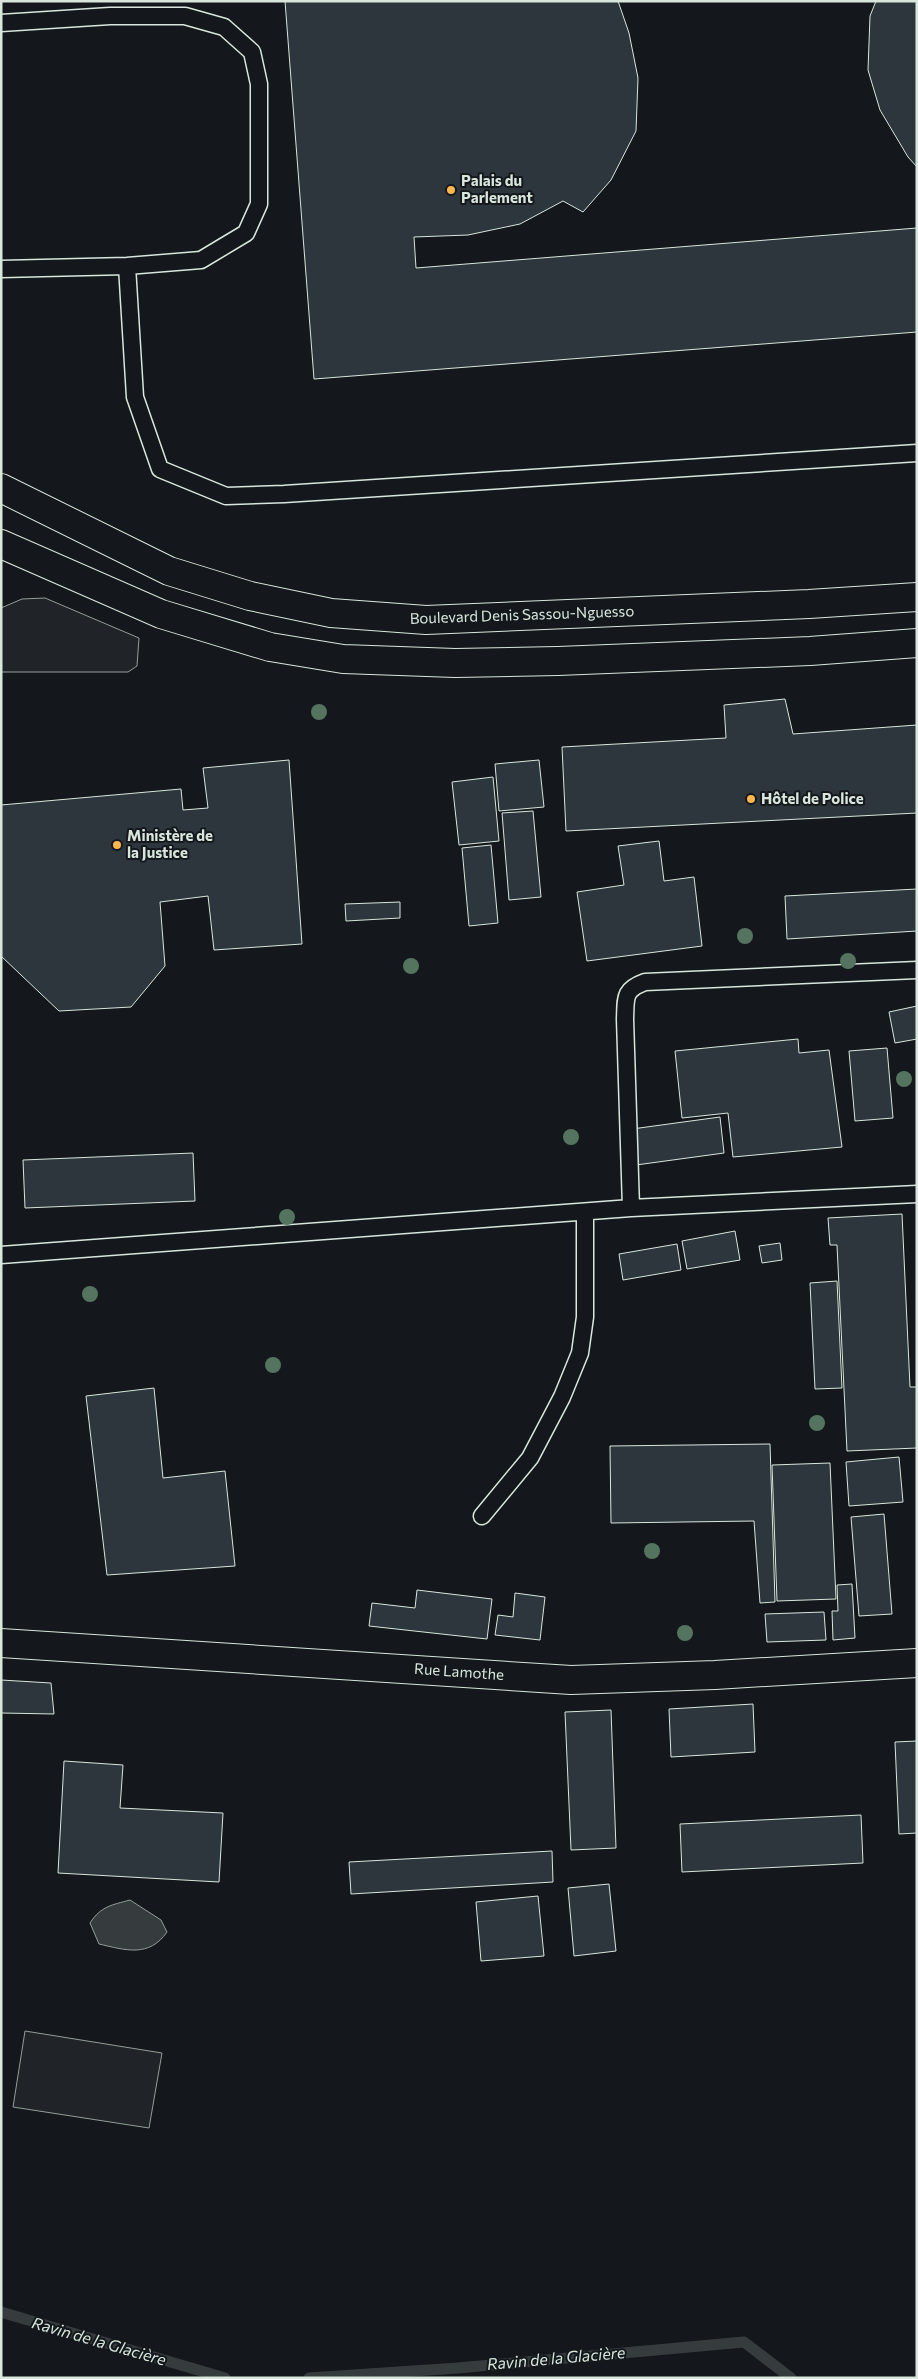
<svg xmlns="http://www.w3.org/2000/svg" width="918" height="2379" font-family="Commissioner,sans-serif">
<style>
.green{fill:#202428;stroke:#939e99}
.water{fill:#363b3e;stroke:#939e99}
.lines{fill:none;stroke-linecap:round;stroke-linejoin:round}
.stream{stroke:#363b3e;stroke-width:11}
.building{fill:#2c363c;stroke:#d8e6dc}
.lane-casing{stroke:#d8e6dc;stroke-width:19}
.street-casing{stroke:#d8e6dc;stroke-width:30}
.primary-casing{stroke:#d8e6dc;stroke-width:30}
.lane{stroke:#14181c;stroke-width:16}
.street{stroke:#14181c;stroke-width:28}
.primary{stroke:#14181c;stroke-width:28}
.tree{fill:#55745f}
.poi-dot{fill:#ffb74d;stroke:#14181c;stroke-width:2}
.labels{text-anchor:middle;stroke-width:4;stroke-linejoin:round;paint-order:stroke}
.poi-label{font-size:15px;font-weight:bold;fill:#d8e6dc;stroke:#14181c;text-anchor:start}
.street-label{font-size:15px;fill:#d8e6dc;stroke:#14181c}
.water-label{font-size:16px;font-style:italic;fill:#d8e6dc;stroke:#14181c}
</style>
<rect width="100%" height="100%" fill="#14181c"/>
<path class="green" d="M45 598 139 638 137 666 128 672H1V608L22 599Z
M25 2031 162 2053 149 2128 13 2107Z"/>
<path class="water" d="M130 1900 161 1920 167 1932C149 1958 125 1950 99 1944L90 1923C101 1906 112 1905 130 1900Z"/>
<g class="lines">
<path class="stream" d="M1 2312 225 2378
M309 2378 458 2368 744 2342 791 2378"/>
</g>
<path class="building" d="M285 1H618L629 33 638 78 636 131 611 180 583 212 563 201 520 224 468 235 414 237 416 268 917 228V332L314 379Z
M876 1H917V167L908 157 880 110 868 70 870 16Z
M785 699 793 734 917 725V813L566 831 562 747 726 738 724 705Z
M289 760 302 944 214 950 208 896 160 902 165 966 131 1007 59 1011 1 956V805L181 789 183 810 208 808 203 768Z
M539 760 544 807 499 811 495 764Z
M493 777 499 841 459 845 452 782Z
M533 811 541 897 509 900 502 813Z
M659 841 664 881 694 877 702 946 587 961 577 892 624 885 618 846Z
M491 845 498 923 469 926 462 848Z
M917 889V931L787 939 785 896Z
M400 902V918L346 921 345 904Z
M917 1006V1039L895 1043 889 1012Z
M798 1039 799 1053 829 1050 842 1147 733 1157 728 1113 682 1118 675 1051Z
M887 1048 893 1118 855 1121 849 1051Z
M720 1117 724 1153 636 1165 632 1129Z
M193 1153 195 1201 25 1208 23 1160Z
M902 1214 910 1387H917V1448L847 1451 837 1245H830L828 1218Z
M735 1231 740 1260 687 1269 682 1241Z
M780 1243 782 1260 762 1263 759 1246Z
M677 1244 681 1270 623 1280 619 1254Z
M837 1281 842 1388 815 1389 810 1283Z
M154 1388 163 1478 225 1471 235 1566 107 1575 86 1396Z
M770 1444 775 1602 760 1603 754 1521 611 1523 610 1446Z
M899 1457 903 1502 849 1506 846 1462Z
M830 1463 836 1599 777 1601 772 1465Z
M884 1514 892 1614 859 1616 851 1517Z
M852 1584 855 1638 833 1640 832 1611H838L837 1585Z
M417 1590 492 1599 487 1639 369 1626 372 1603 415 1608Z
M515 1593 545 1597 540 1640 495 1635 498 1615 513 1617Z
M824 1612 826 1640 767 1642 765 1614Z
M1 1680 51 1683 54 1714 1 1713Z
M753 1704 755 1752 671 1757 669 1709Z
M611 1710 616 1848 571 1850 565 1712Z
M917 1741V1833L899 1834 895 1742Z
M64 1761 123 1765 120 1808 223 1813 219 1882 58 1873Z
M861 1815 863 1863 682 1872 680 1824Z
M552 1851 553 1882 351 1894 349 1862Z
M609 1884 616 1951 574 1956 568 1888Z
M538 1896 544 1956 481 1961 476 1902Z"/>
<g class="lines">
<g class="lane-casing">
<path id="lane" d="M1 23 110 16H185L224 27 252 52 259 84V204L246 233 201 260 127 266 1 269
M127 266 135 397 160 469 226 496 284 494 917 453
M631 1208 625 1019C626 998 623 990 645 982L917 970
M1 1255 631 1208 917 1194
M482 1516 530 1458 562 1397 580 1353 585 1317V1212"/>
</g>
<g class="street-casing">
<path id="street" d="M1 1643 571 1680 715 1675 917 1663"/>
</g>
<g class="primary-casing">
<path id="primary" d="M1 488 169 571 250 596 331 613 426 620 809 604 917 597
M1 544 161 614 270 647 343 659 455 663 558 661 810 651 917 643"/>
</g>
<use href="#lane" class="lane"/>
<use href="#street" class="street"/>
<use href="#primary" class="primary"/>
</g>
<g class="tree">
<circle cx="319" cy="712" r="8"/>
<circle cx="745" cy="936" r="8"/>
<circle cx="848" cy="961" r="8"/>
<circle cx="411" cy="966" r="8"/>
<circle cx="904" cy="1079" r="8"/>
<circle cx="571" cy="1137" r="8"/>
<circle cx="287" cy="1217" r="8"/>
<circle cx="90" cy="1294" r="8"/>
<circle cx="273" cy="1365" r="8"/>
<circle cx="817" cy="1423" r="8"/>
<circle cx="652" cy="1551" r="8"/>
<circle cx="685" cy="1633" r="8"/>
</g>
<g class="poi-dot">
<circle cx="451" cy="190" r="5"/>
<circle cx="751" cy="799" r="5"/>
<circle cx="117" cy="845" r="5"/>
</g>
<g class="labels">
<g class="poi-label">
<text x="461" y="186">Palais du<tspan x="461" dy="17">Parlement</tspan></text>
<text x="761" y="804">Hôtel de Police</text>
<text x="127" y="841">Ministère de<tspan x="127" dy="17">la Justice</tspan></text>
</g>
<g class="street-label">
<text transform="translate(522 615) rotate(-2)" y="5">Boulevard Denis Sassou-Nguesso</text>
<text transform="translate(459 1672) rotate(4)" y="5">Rue Lamothe</text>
</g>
<g class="water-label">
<text transform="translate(99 2341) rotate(16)" y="6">Ravin de la Glacière</text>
<text transform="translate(556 2358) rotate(-5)" y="6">Ravin de la Glacière</text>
</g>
</g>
<rect width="918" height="2379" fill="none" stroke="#d8e6dc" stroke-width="5"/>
</svg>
